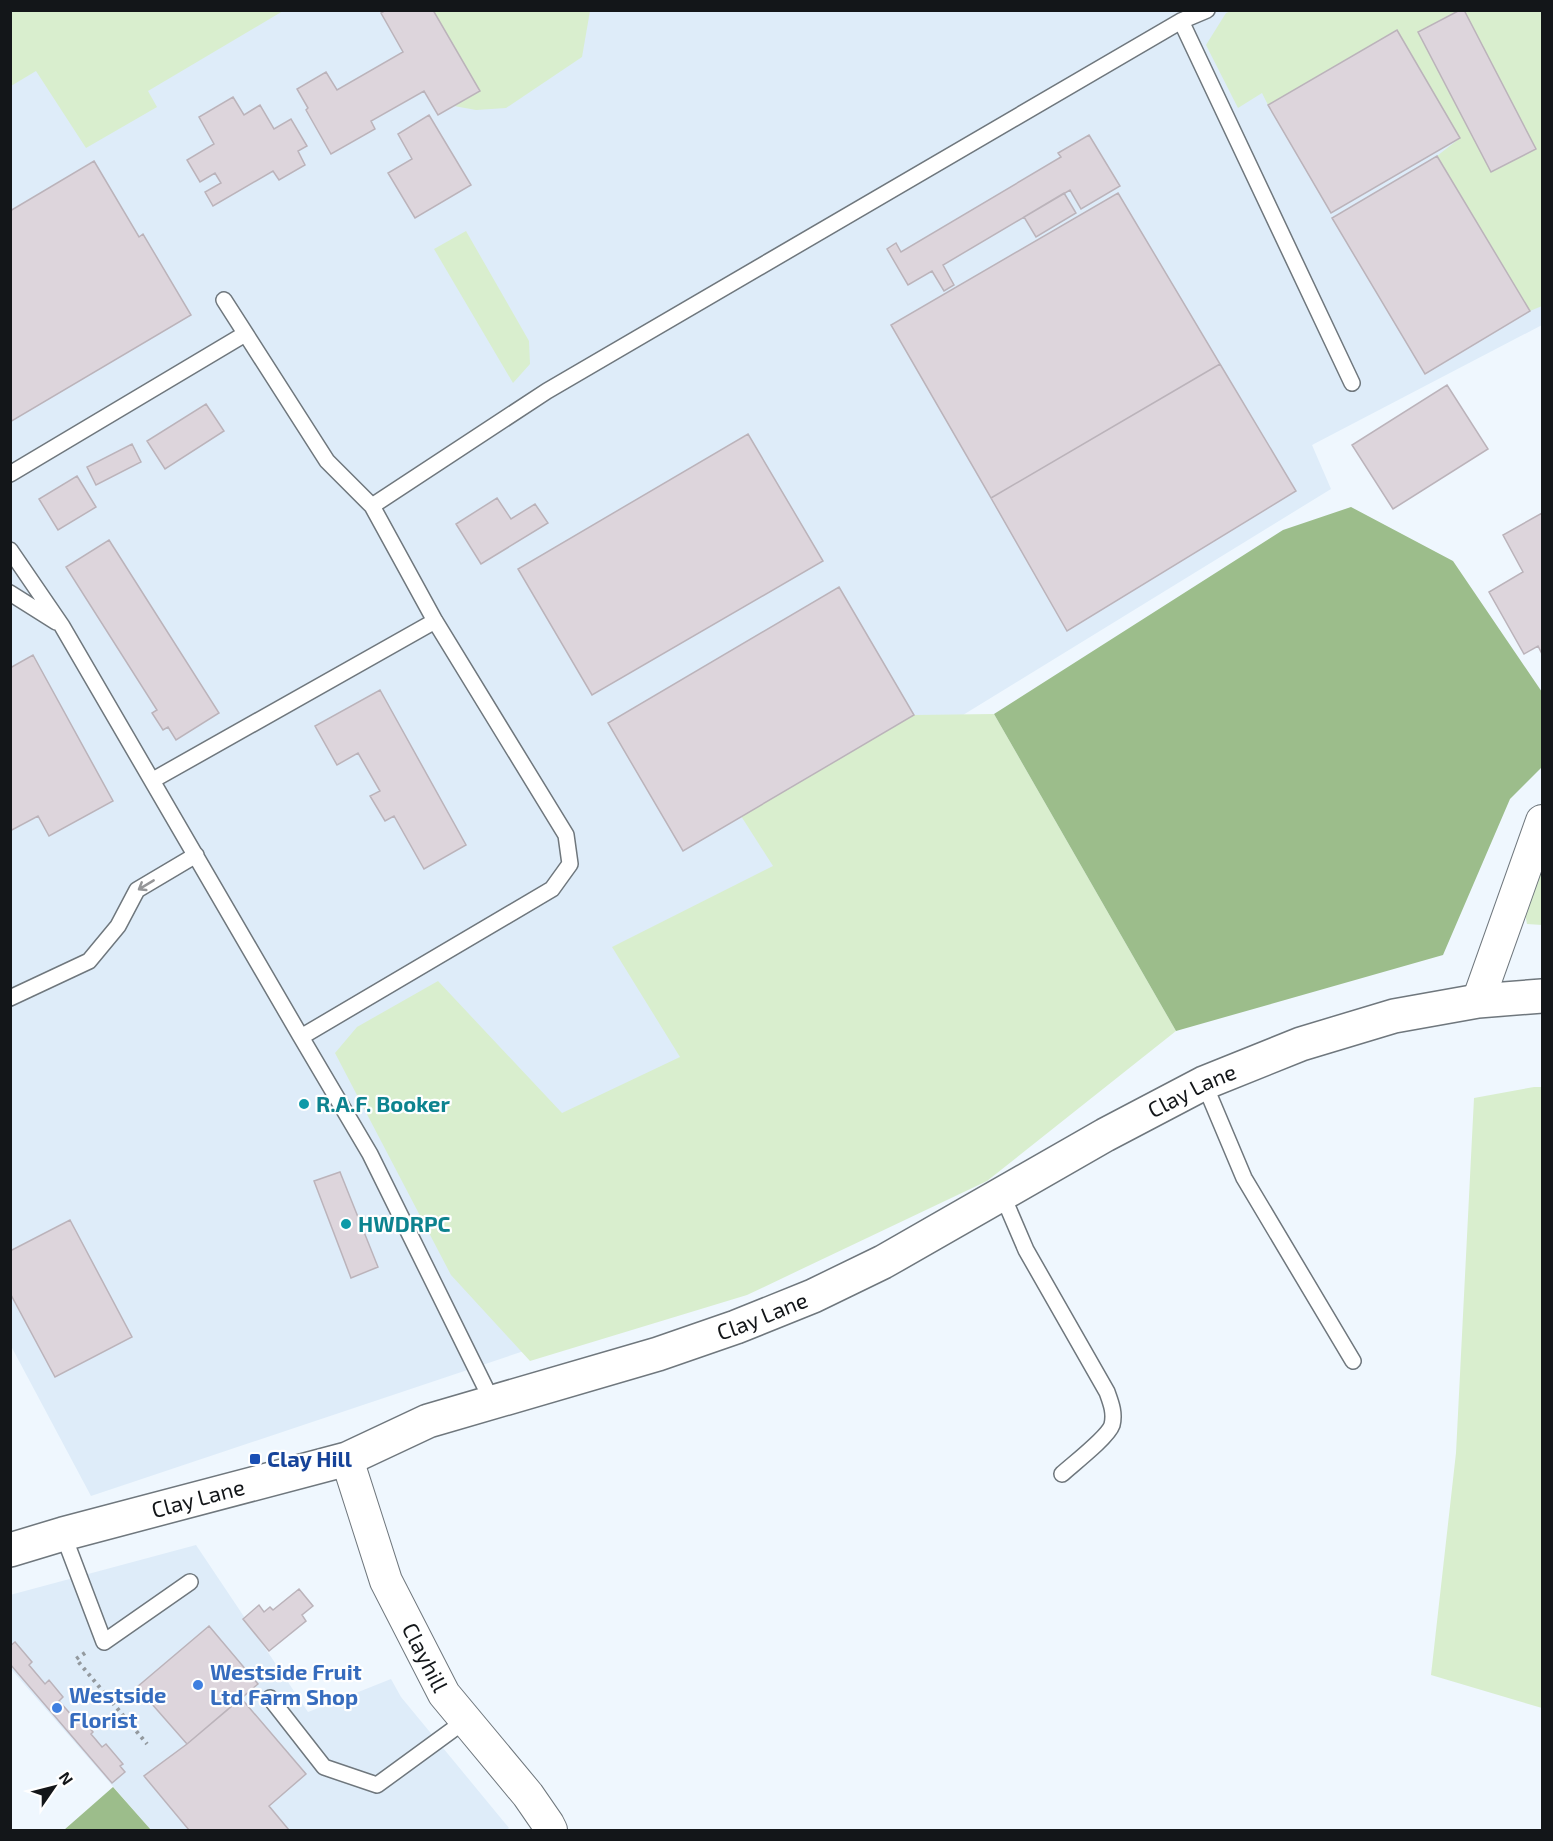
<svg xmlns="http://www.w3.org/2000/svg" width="1553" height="1841" font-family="'Exo 2',sans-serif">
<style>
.built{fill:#deecf9}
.green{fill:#d9eece}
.forest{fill:#9cbd8b}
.building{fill:#ddd5dc;stroke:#bbb3ba;stroke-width:1.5}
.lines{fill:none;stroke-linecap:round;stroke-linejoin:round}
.lane-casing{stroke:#6f777d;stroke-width:18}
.street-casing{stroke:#6f777d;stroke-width:34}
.secondary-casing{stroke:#6f777d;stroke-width:36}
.path{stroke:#93999e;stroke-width:4;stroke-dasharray:3 4.5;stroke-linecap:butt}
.lane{stroke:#fff;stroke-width:15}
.street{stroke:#fff;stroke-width:32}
.secondary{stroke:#fff;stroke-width:33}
.oneway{stroke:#959698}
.culture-dot{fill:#0f9aa8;stroke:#fff;stroke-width:2}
.transit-dot{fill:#1a4fb4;stroke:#fff;stroke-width:2}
.shop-dot{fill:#3f7fe0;stroke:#fff;stroke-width:2}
.labels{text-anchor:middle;stroke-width:4.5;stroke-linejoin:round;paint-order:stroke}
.street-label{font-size:22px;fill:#131619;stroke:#fff}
.culture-label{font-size:22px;font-weight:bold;fill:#0d838f;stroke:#fff;text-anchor:start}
.transit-label{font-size:22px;font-weight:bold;fill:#164399;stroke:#fff;text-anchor:start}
.shop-label{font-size:22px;font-weight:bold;fill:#366cbe;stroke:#fff;text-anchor:start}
</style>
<rect width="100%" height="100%" fill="#eff7fe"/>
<path class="built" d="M11 11H1542V325L1312 445 1331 489 963 715 524 1351 91 1496 11 1346Z
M196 1545 308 1712 391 1679 401 1697 509 1828 506 1830H151L11 1669 10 1595Z"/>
<path class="green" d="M11 10H283V11L148 91 157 107 86 148 36 71 11 86Z
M433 11H590L582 57 506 108 476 110 454 106 480 91Z
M1231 11H1542V306L1530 311 1437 156 1460 138 1397 30 1268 105 1262 93 1238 108 1206 45 1226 13Z
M466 231 529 341 530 364 513 383 434 249Z
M994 714 1176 1031 987 1181 747 1295 530 1361 451 1275 335 1053 357 1027 438 981 562 1113 680 1057 612 947 773 866 741 816 914 715Z
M1542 830V925L1527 924 1515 863Z
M1534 1087H1542V1708L1431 1675 1456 1453 1474 1098Z"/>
<path class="forest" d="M1351 507 1453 561 1542 692V767L1510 799 1443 955 1176 1031 994 714 1283 530Z
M113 1787 151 1830H64Z"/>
<path class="building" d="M386 10H433L480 91 438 115 424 91 371 121 375 129 331 154 306 110 308 108 297 89 326 72 337 90 403 52 381 13Z
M1460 10H1464L1536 149 1491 172 1418 32Z
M1397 30 1460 138 1331 213 1268 105Z
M233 97 244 115 260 105 274 129 291 119 307 146 298 151 305 165 279 180 273 171 213 206 205 192 221 183 215 173 200 182 187 160 214 144 199 117Z
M429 115 471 185 415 218 388 173 412 159 398 134Z
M1089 135 1120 186 1081 209 1070 190 943 265 954 285 944 291 932 271 908 285 887 249 896 243 901 252 1061 157 1058 153Z
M1437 156 1530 311 1425 374 1332 218Z
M94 161 139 237 143 234 191 315 10 422V211Z
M1064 193 1076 213 1036 237 1024 217Z
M1118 193 1220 364 991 498 891 325Z
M1220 364 1296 491 1067 631 991 498Z
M1447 385 1488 449 1393 509 1352 445Z
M206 404 224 431 165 469 147 441Z
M748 434 823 561 592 695 518 569Z
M132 444 141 462 96 485 87 467Z
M77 476 96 507 58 530 39 499Z
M497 498 511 519 535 504 548 523 481 564 456 524Z
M1542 513V654L1538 646 1524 654 1489 592 1523 572 1503 535Z
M109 540 219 713 176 740 168 727 163 730 152 713 157 710 66 567Z
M839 587 914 715 683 851 608 723Z
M33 655 113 801 49 836 38 816 10 831V668Z
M380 690 466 845 424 869 394 816 385 821 370 796 380 791 358 753 337 765 315 726Z
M340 1172 378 1267 351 1278 314 1181Z
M70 1220 132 1337 55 1377 10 1293V1251Z
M299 1589 313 1606 302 1615 306 1621 269 1651 243 1619 259 1605 264 1612 270 1607 273 1610Z
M209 1626 258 1684 187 1744 137 1687Z
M15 1642 32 1662 29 1665 45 1684 49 1680 63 1697 59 1701 74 1718 78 1715 93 1732 91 1734 102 1747 106 1744 123 1764 120 1766 125 1772 112 1783 10 1664V1646Z
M241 1698 306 1774 269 1806 289 1830H189L144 1776 187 1744Z"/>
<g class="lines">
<g class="lane-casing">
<path id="lane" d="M1181 21 1352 383
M10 474 245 334
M372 506 547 391 1181 21 1207 10
M10 550 62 626 301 1037 552 889 570 864 566 835 435 621 372 506 327 461 224 300
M10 593 56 622
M153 780 435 621
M10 998 89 961 118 926 137 890 196 855
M301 1037 370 1154 493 1403
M1204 1083 1244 1178 1353 1361
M1002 1194 1026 1250 1107 1392C1111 1403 1115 1413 1112 1425 1108 1437 1073 1464 1062 1474
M63 1534 104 1642 190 1582
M270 1698 324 1767 377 1785 466 1720"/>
</g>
<g class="street-casing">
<g id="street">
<path d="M1478 1001 1542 821"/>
<path id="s1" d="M347 1459 386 1581 444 1694 528 1795 548 1824 551 1830"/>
</g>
</g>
<g class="secondary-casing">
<g id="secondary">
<path id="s2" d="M10 1550 63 1534 347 1459 428 1421 658 1354 736 1327 813 1296 883 1262 1105 1135 1204 1083 1301 1044 1394 1016 1478 1001 1542 996"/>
</g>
</g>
<path class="path" d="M85 1653 76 1659 147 1744"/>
<use href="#lane" class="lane"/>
<use href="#street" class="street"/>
<use href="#secondary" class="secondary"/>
</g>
<defs><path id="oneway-shaft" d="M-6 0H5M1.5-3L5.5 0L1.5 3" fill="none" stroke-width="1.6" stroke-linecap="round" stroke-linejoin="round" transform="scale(1.5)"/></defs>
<use class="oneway" href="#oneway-shaft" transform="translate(146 885) rotate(149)"/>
<g class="culture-dot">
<circle cx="304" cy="1104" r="6"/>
<circle cx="346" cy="1224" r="6"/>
</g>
<rect class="transit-dot" x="249" y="1453" width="12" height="12" rx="3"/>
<g class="shop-dot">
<circle cx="198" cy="1685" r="6"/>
<circle cx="57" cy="1708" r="6"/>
</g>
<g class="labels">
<g class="street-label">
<text dy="8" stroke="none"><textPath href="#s2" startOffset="1275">Clay Lane</textPath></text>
<text dy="8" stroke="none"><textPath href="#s2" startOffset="789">Clay Lane</textPath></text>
<text dy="8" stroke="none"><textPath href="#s2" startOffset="195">Clay Lane</textPath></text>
<text dy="8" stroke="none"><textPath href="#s1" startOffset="214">Clayhill</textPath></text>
</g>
<g class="culture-label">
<text x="316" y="1112">R.A.F. Booker</text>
<text x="358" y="1232">HWDRPC</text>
</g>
<g class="transit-label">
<text x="267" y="1467">Clay Hill</text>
</g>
<g class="shop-label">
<text x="210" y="1680">Westside Fruit<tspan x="210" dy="25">Ltd Farm Shop</tspan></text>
<text x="69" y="1703">Westside<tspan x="69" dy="25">Florist</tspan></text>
</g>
</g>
<rect width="1553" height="1841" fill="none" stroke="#131619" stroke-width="24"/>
<g transform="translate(54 1787) rotate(55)" stroke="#ffffff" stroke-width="4.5" paint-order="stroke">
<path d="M0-4.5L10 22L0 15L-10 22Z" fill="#131619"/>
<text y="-9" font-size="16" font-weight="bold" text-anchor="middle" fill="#131619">N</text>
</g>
</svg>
